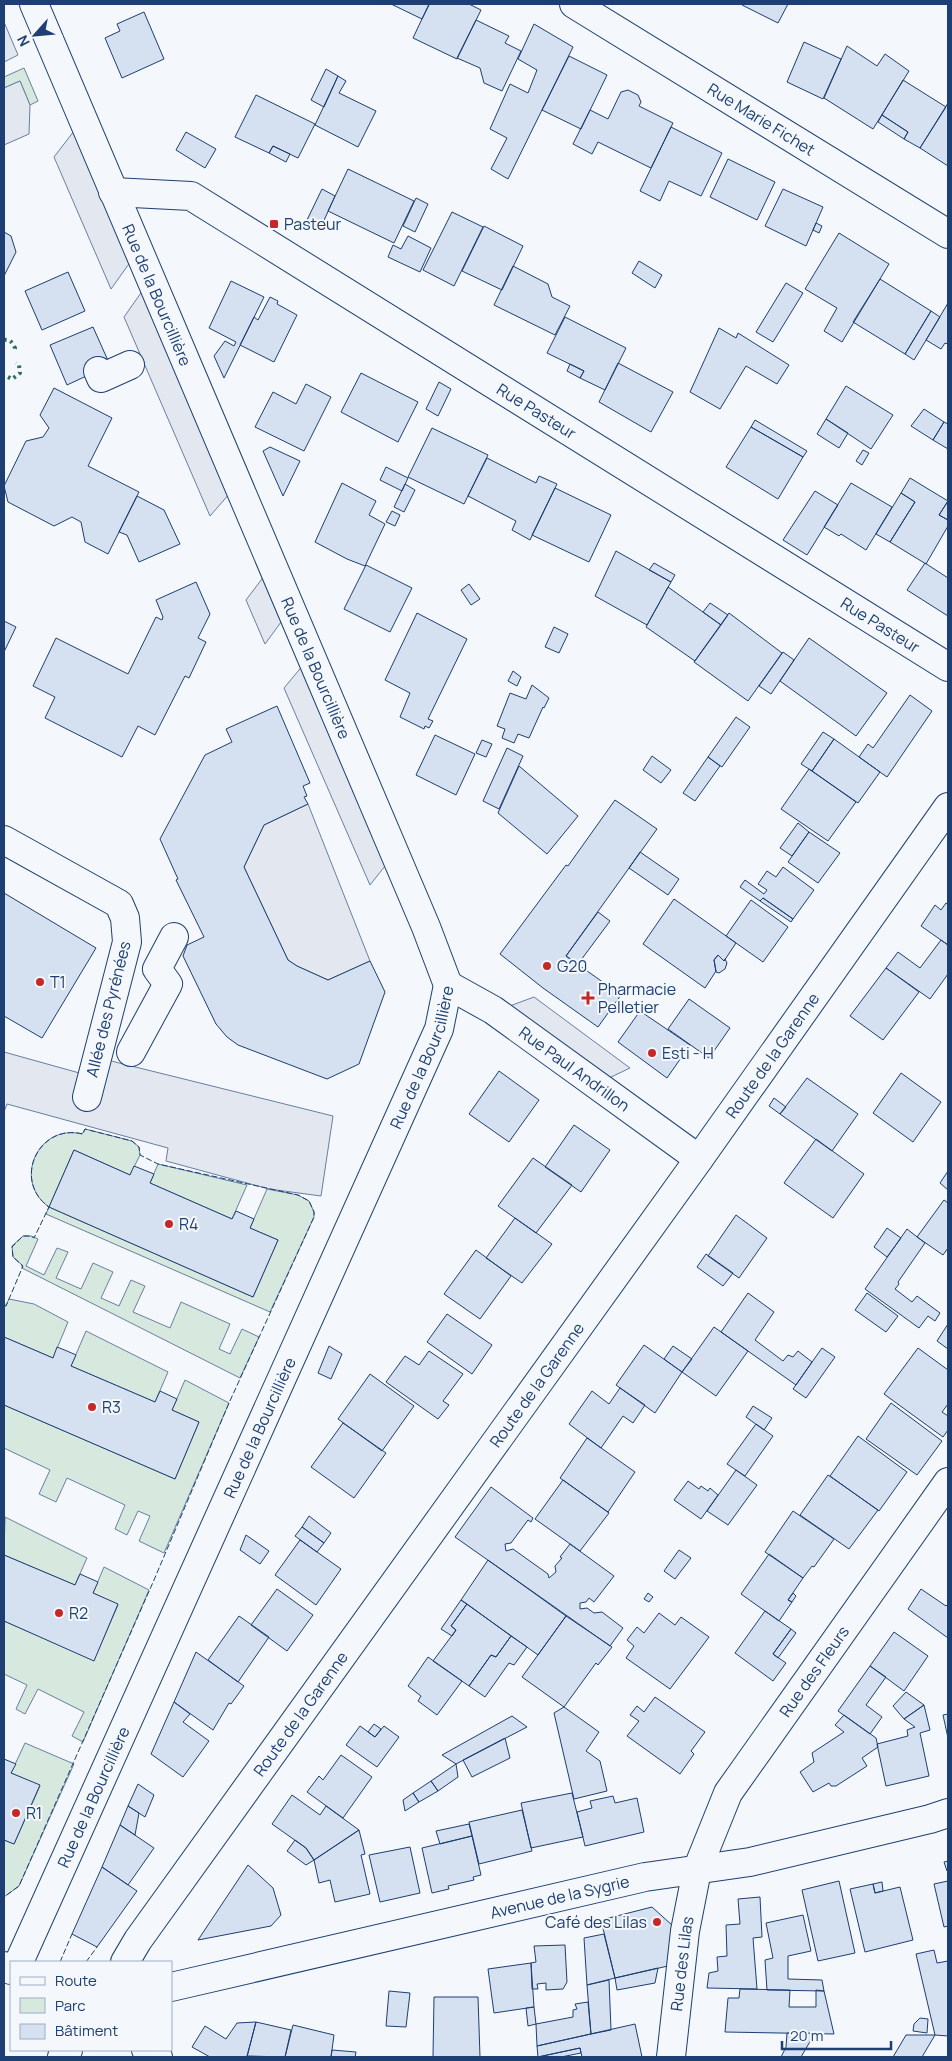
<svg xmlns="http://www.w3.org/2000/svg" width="952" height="2061" font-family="Manrope,sans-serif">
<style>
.green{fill:#d7e8df;stroke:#687fa3}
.parking{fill:#e3e8f0;stroke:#687fa3}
.building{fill:#d5e0f0;stroke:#1d3f73}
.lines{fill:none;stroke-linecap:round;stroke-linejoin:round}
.street-casing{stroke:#1d3f73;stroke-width:30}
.secondary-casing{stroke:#1d3f73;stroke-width:30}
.street{stroke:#f4f7fb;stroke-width:28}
.secondary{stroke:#f4f7fb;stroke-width:28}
.hedge{stroke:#2c6c60;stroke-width:4;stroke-dasharray:2.5 4;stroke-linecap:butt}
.fence{stroke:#1d3f73;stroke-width:1;stroke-dasharray:6 2.5;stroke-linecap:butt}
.poi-dot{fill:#c62828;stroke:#f4f7fb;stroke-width:2}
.labels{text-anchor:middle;stroke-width:4;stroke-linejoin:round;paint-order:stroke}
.street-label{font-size:16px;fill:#1d3f73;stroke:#f4f7fb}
.poi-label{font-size:16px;fill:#1d3f73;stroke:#f4f7fb;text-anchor:start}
</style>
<rect width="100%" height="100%" fill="#f4f7fb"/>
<path class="green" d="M24 68 38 101 30 105 20 81 4 88V77Z
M85 1129 132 1141 139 1147 140 1155 130 1175 74 1150 49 1207 253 1297 278 1240 250 1228 267 1189 298 1195 309 1201 314 1212V1217L270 1312 46 1214 49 1207C12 1181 38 1123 82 1134Z
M158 1164 247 1185 232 1219 150 1183Z
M23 1236H31L38 1239 26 1266 44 1275 57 1248 68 1252 56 1278 81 1289 93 1263 113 1272 101 1298 119 1306 131 1280 145 1286 133 1312 170 1328 181 1302 230 1324 219 1349 230 1354 242 1329 259 1337 240 1378 22 1268V1265L13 1257 12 1246Z
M9 1299 34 1304 68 1322 53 1358 4 1337V1306L6 1305Z
M86 1331 168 1372 155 1402 71 1366Z
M185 1380 229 1403 164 1553 139 1541 150 1516 138 1511 127 1535 115 1529 125 1505 67 1478 56 1502 39 1494 50 1470 4 1448V1405L175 1479 199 1422 172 1410Z
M5 1517 87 1558 75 1585 4 1555Z
M104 1567 149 1590 83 1742 72 1736 84 1712 38 1689 25 1714 16 1709 27 1685 4 1674V1621L94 1660 118 1605 93 1593Z
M25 1743 74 1764 19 1886 4 1897V1840L14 1844 40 1786 11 1773Z"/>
<path class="parking" d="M4 22 18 55 4 62Z
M20 81 30 105 29 134 4 145V88Z
M74 131 131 261 111 289 54 157Z
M143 290 230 493 210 516 124 317Z
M265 575 284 618 265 644 246 600Z
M304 664 389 861 370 885 284 688Z
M308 804 370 961 328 980 297 966 288 960 244 867 264 825Z
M534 997 630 1068 607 1079 507 1007Z
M4 1052 83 1074 87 1055 333 1116 321 1196 269 1189 166 1161 168 1148 7 1104 4 1112Z"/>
<path class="building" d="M391 4H426L429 5 422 19Z
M429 4H469L481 10 457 59 413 38Z
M743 4H788L778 23 742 5Z
M144 12 164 59 122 78 105 38 120 31 117 24Z
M476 20 509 36 505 43 521 51 502 91 484 83 480 68 457 58Z
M534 24 573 47 508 179 491 169 507 138 490 129 510 84 528 93 537 70 518 59Z
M804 42 841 59 823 99 787 82Z
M847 46 877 66 885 54 909 71 873 129 824 98Z
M569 56 607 75 581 129 542 110Z
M326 69 338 76 324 107 311 100Z
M338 76 346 81 339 93 376 111 358 147 315 125Z
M903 80 946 107 920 148 904 139 908 132 882 115Z
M628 90 638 95 641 102 639 106 673 123 651 168 598 142 592 154 573 144 590 110 608 119 621 92Z
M256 95 315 124 298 158 273 146 269 153 235 137Z
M948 103V166L920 148Z
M882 115 908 132 904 139 878 122Z
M671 127 722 153 701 196 669 181 660 201 640 191Z
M186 132 216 149 205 168 176 150Z
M273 146 290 154 286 162 269 153Z
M728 159 775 182 757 220 710 197Z
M348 169 414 201 394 243 328 211Z
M322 189 335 196 321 227 307 220Z
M783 189 823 207 806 246 765 226Z
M416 198 428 204 415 232 403 226Z
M452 212 483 227 454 286 423 270Z
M816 223 822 226 819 233 813 230Z
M484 226 523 246 502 290 462 271Z
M4 232 11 236 16 252 4 276Z
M839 233 889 264 842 342 824 331 837 308 805 289Z
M408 236 431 248 420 272 388 257 393 245 401 249Z
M639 261 662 275 655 288 632 273Z
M513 266 548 284 552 297 570 306 555 335 494 305Z
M68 272 85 311 42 330 25 291Z
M880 279 931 311 905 354 853 322Z
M231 281 264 297 224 378 214 356 225 341 234 346 236 342 209 328Z
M786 283 803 293 773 342 756 332Z
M270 297 278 301 277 304 297 315 274 362 240 345 254 317 258 320Z
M948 303V344L945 343 941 349 926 340Z
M931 311 940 317 914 360 905 354Z
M565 317 626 348 605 390 580 378 584 371 547 353Z
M93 327 110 365 67 385 50 345Z
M719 328 736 338 738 333 789 365 777 384 746 366 720 409 690 392Z
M618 363 673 392 651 432 599 402Z
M570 364 584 371 580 378 567 371Z
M361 373 418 402 398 442 341 412Z
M439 382 451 389 438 416 426 409Z
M306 384 331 397 304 451 255 427 273 392 296 404Z
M846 386 893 415 871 449 826 419Z
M54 388 112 418 88 466 139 492 108 554 85 542 81 522 72 517 54 526 8 502 4 486 26 441 43 437 49 428 40 415Z
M924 409 944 422 933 440 911 426Z
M826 419 848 433 839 448 817 434Z
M755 420 807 451 803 457 751 427Z
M944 422 948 424V449L933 440Z
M751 427 803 457 778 499 726 467Z
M432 428 488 455 464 504 408 477Z
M270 447 300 461 283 496 263 451Z
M863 450 869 453 862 465 856 461Z
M487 458 536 483 539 476 557 484 530 540 512 530 516 521 468 496Z
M386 467 408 478 402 491 380 480Z
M910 478 948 501 939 515 948 520V526L926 564 890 542 915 502 901 493Z
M342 483 376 501 369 515 385 524 365 566 347 559 315 542Z
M851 483 892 507 866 550 841 534 839 536 824 527Z
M405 484 415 490 404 512 394 507Z
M555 488 611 515 589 562 532 535Z
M815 491 838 505 807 555 783 540Z
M901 493 915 502 890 542 876 534Z
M137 496 164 510 180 544 139 562 127 535 119 532Z
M948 501V520L939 515Z
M392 511 400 515 395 526 386 522Z
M616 551 671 582 647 625 595 596Z
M654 563 675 575 671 582 649 570Z
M925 563 948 578V616L907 590Z
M366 565 412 588 390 632 344 609Z
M196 582 210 614 198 638 206 642 189 678 185 676 155 735 138 726 122 757 45 718 55 697 33 686 56 638 128 674 156 617 162 620 163 617 156 600Z
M469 584 480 599 471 605 461 590Z
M668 587 721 625 695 661 646 627Z
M710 603 728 615 721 625 703 612Z
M417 613 467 639 428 719 433 721 429 728 425 726 424 729 400 717 410 693 385 680Z
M729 613 782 653 748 701 694 662Z
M4 621 16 627 4 652Z
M554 627 568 634 559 653 545 647Z
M809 638 887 693 856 736 780 681Z
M783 652 794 660 771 694 759 686Z
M513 671 521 677 517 686 508 681Z
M532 685 549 698 544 708 543 707 529 738 518 734 514 743 502 738 505 729 497 726 510 693 526 699Z
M910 695 932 711 887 777 859 757 868 744 873 748Z
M277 706 310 783 303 786 307 796 304 797 308 804 264 825 244 867 288 960 297 966 328 980 370 961 385 992 359 1064 327 1079 238 1045 227 1037 216 1024 183 956 187 945 204 937 176 880 178 879 160 839 205 755 232 742 226 729Z
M736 717 750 727 722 767 708 757Z
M823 732 834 739 812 771 801 764Z
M435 735 475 754 456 795 416 775Z
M834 739 880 772 858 803 812 771Z
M482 740 492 744 486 757 476 753Z
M507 748 523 756 499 809 483 801Z
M652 756 671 770 661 783 643 770Z
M708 757 720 766 695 801 683 793Z
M519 766 578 816 547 854 498 813Z
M809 769 856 802 828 841 781 809Z
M615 800 657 829 566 956 621 995 598 1027 543 988 500 954 566 865 568 866Z
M798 823 809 832 792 856 780 848Z
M809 832 840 853 818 883 788 862Z
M640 852 679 879 668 895 629 868Z
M783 867 814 890 793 919 763 898 760 901 740 887 745 880 764 894 767 890 758 884 767 871 776 877Z
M4 893 96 948 42 1038 4 1016Z
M763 898 793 919 791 922 760 901Z
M674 899 736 943 724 961 718 955 714 960 716 971 705 988 643 944Z
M751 900 788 927 763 962 726 936Z
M946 903 948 904V945L921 926 935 905 941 910Z
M598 912 610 921 578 964 566 956Z
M941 940 948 945V974L930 999 886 968 898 952 920 968Z
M718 955 724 961 725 959 727 963 725 969 719 973 716 972 714 960Z
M886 968 919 992 883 1040 850 1016Z
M689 999 730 1028 709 1058 668 1029Z
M640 1011 690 1045 667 1078 618 1042Z
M499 1071 539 1100 509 1142 469 1114Z
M901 1073 941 1102 913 1142 873 1113Z
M807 1078 858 1114 832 1151 780 1114Z
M774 1098 786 1107 780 1114 769 1106Z
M574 1125 610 1150 581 1192 545 1167Z
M816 1139 864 1174 833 1218 784 1183Z
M74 1150 130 1175 134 1166 154 1174 150 1183 232 1219 236 1211 254 1219 250 1228 278 1240 253 1297 49 1207Z
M533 1158 572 1185 536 1233 498 1206Z
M948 1171V1190L940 1183Z
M944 1200 948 1203V1248L943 1255 917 1237Z
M736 1215 767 1238 739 1278 708 1256Z
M515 1218 552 1244 522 1283 486 1258Z
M887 1228 901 1238 887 1257 874 1247Z
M907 1229 925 1243 898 1282 899 1284 895 1289 912 1302 917 1296 940 1313 935 1321 928 1316 919 1328 865 1289Z
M476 1250 511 1276 480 1319 444 1294Z
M706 1254 733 1273 723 1286 697 1267Z
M748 1293 774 1312 755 1340 783 1361 788 1355 793 1357 798 1351 812 1362 796 1385 721 1332Z
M867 1293 898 1316 886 1332 855 1310Z
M447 1314 492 1345 472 1374 427 1342Z
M948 1324V1349L937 1341Z
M714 1327 748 1351 716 1396 682 1372Z
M4 1337 53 1358 57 1347 67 1351 76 1355 71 1366 155 1402 160 1391 177 1399 172 1410 199 1422 175 1479 4 1405Z
M644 1345 682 1372 655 1413 616 1385Z
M329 1346 342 1354 331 1379 318 1373Z
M673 1346 692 1359 682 1372 664 1359Z
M822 1348 835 1357 806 1398 793 1389Z
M918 1348 948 1370V1404L942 1412 948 1416V1430L943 1437 884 1394Z
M429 1351 463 1374 443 1401 449 1405 438 1419 386 1382 405 1356 419 1365Z
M370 1374 414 1406 382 1451 338 1419Z
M620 1388 645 1405 633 1423 623 1416 601 1448 569 1424 592 1391 609 1404Z
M891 1403 942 1441 917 1475 866 1439Z
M753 1406 772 1418 764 1430 746 1417Z
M343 1423 386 1453 354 1498 311 1467Z
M756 1424 773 1436 745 1476 727 1464Z
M858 1436 907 1472 879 1511 830 1476Z
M587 1438 635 1472 608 1512 560 1478Z
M736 1470 757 1485 728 1525 707 1511Z
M828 1475 878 1510 849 1549 800 1515Z
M563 1480 609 1513 580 1551 535 1519Z
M688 1481 699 1489 701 1486 708 1491 710 1488 718 1495 701 1519 674 1500Z
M491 1487 533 1518 531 1522 528 1520 511 1543 505 1544 506 1551 513 1549 548 1574 549 1578 556 1572 555 1566 562 1558 560 1557 570 1544 614 1576 594 1602 589 1598 586 1602 580 1603V1609L587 1608 594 1613 602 1612 623 1628 610 1646 455 1537Z
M793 1511 834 1539 814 1567 812 1566 803 1578 765 1552Z
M309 1516 331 1533 324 1543 302 1527Z
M302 1527 324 1543 317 1552 295 1536Z
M246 1535 269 1551 260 1564 240 1550Z
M300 1540 341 1569 316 1605 275 1575Z
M679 1550 691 1558 675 1579 664 1571Z
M769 1554 803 1578 788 1600 792 1602 779 1621 741 1594Z
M4 1555 75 1585 80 1574 98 1582 93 1593 118 1604 94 1661 4 1621Z
M488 1560 566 1616 538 1655 461 1600Z
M277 1589 313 1615 287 1651 251 1625Z
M921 1589 946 1606 948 1604V1638L908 1609Z
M648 1593 653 1597 649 1602 644 1599Z
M793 1593 796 1596 792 1602 788 1600Z
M461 1600 467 1604 451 1626 456 1630 452 1636 441 1629Z
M467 1604 511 1636 496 1657 491 1655 469 1686 433 1661 456 1630 451 1626Z
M765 1611 791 1629 773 1654 786 1663 773 1681 735 1653Z
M659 1613 675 1625 681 1617 709 1637 670 1689 626 1658 634 1646 627 1640 637 1627 644 1633Z
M239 1616 269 1637 238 1682 208 1660Z
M566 1616 612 1647 598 1665 596 1663 564 1707 522 1677Z
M791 1629 796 1633 778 1658 773 1654Z
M894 1632 928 1656 904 1691 870 1666Z
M511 1636 527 1647 514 1665 509 1663 485 1697 469 1686 491 1655 496 1657Z
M196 1652 244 1686 231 1704 229 1703 213 1730 174 1702Z
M428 1657 462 1681 437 1715 418 1701 421 1696 408 1686Z
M870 1666 886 1677 866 1705 882 1717 870 1734 838 1711Z
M906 1692 924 1705 904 1719 893 1706Z
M655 1697 705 1732 691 1751 694 1754 680 1774 627 1736 639 1721 630 1715 637 1706 644 1712Z
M174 1702 190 1714 183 1722 209 1741 183 1777 151 1754Z
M924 1705 930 1730 920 1733 929 1776 886 1786 877 1744 908 1736 907 1730 915 1727 904 1719Z
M564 1707 599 1732 586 1751 600 1761 607 1791 574 1799 554 1713Z
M948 1714V1738L943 1715Z
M844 1715 876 1738 878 1747 862 1758 867 1766 836 1786H831L829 1783 813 1792 800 1772 814 1762 812 1753 844 1732 835 1725Z
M512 1716 527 1727 456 1764 442 1755Z
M374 1724 381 1729 375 1737 368 1732Z
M360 1726 375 1737 384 1726 399 1737 377 1767 346 1745Z
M505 1738 510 1758 472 1777 463 1760Z
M341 1755 372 1777 343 1818 307 1792 319 1776 323 1780Z
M4 1759 16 1764 11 1773 40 1785 14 1844 4 1840Z
M456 1764 458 1777 438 1791 431 1781Z
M431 1781 438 1791 419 1802 413 1793Z
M138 1784 154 1795 145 1817 128 1806Z
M413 1793 419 1802 405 1811 403 1800Z
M572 1793 583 1837 531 1848 521 1803Z
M292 1795 320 1815 326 1806 359 1830 314 1860 306 1848 272 1824Z
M613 1796 615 1803 637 1798 644 1832 585 1846 577 1812 592 1808 590 1801Z
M128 1806 139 1813 135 1835 120 1825Z
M522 1810 532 1851 479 1864 469 1822Z
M469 1824 472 1836 440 1844 436 1831Z
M120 1825 154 1848 128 1885 102 1867Z
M359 1830 365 1854 361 1855 370 1894 335 1902 330 1880 319 1883 314 1860Z
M472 1836 481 1875 473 1877 474 1880 448 1886 449 1889 432 1893 422 1848Z
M295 1840 306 1848 314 1860 306 1865 287 1851Z
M410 1847 420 1893 380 1902 369 1855Z
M948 1861V1870L947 1871 944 1862Z
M248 1865 273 1888 281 1915 271 1926 198 1940Z
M102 1867 137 1891 97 1947 72 1934Z
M839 1881 855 1953 818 1961 802 1890Z
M948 1881V1926L944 1927 934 1884Z
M882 1882 883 1891 875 1893 873 1884Z
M873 1884 875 1893 900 1887 913 1940 865 1952 850 1889Z
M760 1897 762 1937 753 1938 757 1989 707 1988 709 1973 718 1971 717 1957 727 1956 726 1925 740 1924 738 1899Z
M652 1907 673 1926 668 1966 615 1978 601 1920Z
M803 1915 811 1951 788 1956V1979L822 1980 824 1991 767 1990 765 1960 773 1958 766 1923Z
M604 1934 615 1978 587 1985 584 1938Z
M565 1945 567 1982 563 1989 546 1990V1983L537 1984 538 1989H532L531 1963 536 1962 534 1946Z
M934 1950 937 1963 948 1961V2036L935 2035 916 1954Z
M531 1963 534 2007 494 2013 488 1969Z
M658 1968 655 1983 617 1990 615 1978Z
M609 1980 611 2030 591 2034 587 1985Z
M740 1989 790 1990 789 2007H816V1990L824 1991 834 2034 725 2032 728 1998H739Z
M389 1991 410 1993 406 2027 386 2026Z
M434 1997H478L480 2057H433Z
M588 2002 591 2034 537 2046 536 2024 573 2017V2010L577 2009 575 2004Z
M534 2007 536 2024 528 2026 526 2008Z
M920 2018 928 2019 927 2033 913 2031 914 2024Z
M256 2022 247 2057H210L192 2047 205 2026 226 2039 237 2023Z
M256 2022 291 2030 285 2057 247 2056Z
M635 2024 642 2057H582L580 2048 538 2057 537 2046Z
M293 2025 334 2035 331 2057H285Z
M787 2033H815L801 2057H781L786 2047Z
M906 2035H935L922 2057H893Z
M580 2048 581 2053 561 2057H538Z
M332 2050 356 2052 355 2057H359H331Z"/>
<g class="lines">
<g class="street-casing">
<g id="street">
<path id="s1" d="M574 4 948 234"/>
<path id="s2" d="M113 192 191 196 948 667"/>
<path d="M98 371 101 378 130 365"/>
<path d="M4 840 119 904 125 918 127 942 87 1097"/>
<path id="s3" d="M448 985 493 1010 699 1159"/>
<path d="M131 1052 168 984 157 969 174 937"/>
<path id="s4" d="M19 1962 439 1029 448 985 426 927 34 4"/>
<path id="s5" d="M171 1987 645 1877 750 1862 930 1819 948 1813"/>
<path d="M146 2050 158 2057"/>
<path id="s6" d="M671 2057 685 1931 697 1870 728 1793 948 1482"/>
</g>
</g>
<g class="secondary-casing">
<g id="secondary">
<path id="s7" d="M125 1962 138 1940 699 1159 948 807"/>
<path d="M4 1966 11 1970"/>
<path d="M62 2057 68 2050"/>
</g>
</g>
<use href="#street" class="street"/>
<use href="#secondary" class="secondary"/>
<path class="hedge" d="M4 340C10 339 12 342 15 348L13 352
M8 377 12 379 20 373 19 365 16 363"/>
<path class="fence" d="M4 1306H6L23 1266 13 1257 12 1247 23 1236H31L34 1238 49 1207C12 1181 38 1123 83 1134L85 1129 132 1141 139 1147 140 1155 158 1164 298 1195 309 1201 314 1212V1217L229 1403 154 1580 19 1886 4 1897
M60 1962 72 1934
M86 1962 97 1947"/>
</g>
<g class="poi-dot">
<rect x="269" y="219" width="10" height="10" rx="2.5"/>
<circle cx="547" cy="966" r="5"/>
<circle cx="40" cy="982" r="5"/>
<path d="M585.5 990.5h5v5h5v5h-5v5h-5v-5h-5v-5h5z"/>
<circle cx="652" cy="1053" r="5"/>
<circle cx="169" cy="1224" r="5"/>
<circle cx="92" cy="1407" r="5"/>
<circle cx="59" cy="1613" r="5"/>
<circle cx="16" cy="1813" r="5"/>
<circle cx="657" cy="1922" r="5"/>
</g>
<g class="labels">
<g class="street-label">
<text dy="6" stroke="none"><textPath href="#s1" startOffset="220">Rue Marie Fichet</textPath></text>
<text transform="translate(157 295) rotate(67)" y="6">Rue de la Bourcillière</text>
<text dy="6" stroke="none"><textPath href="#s2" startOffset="485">Rue Pasteur</textPath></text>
<text dy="6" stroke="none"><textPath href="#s2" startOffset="890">Rue Pasteur</textPath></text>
<text transform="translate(316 668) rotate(67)" y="6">Rue de la Bourcillière</text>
<text transform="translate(108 1009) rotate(-76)" y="6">Allée des Pyrénées</text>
<text dy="6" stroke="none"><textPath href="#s7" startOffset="1114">Route de la Garenne</textPath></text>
<text dy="6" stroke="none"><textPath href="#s4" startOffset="991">Rue de la Bourcillière</textPath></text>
<text dy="6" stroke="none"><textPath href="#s3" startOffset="152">Rue Paul Andrillon</textPath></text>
<text dy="6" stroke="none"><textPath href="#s7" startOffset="709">Route de la Garenne</textPath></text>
<text dy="6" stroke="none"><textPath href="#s4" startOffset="586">Rue de la Bourcillière</textPath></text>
<text dy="6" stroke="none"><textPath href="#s6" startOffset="421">Rue des Fleurs</textPath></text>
<text dy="6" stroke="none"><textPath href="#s7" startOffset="304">Route de la Garenne</textPath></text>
<text dy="6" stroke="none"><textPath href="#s4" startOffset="181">Rue de la Bourcillière</textPath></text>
<text dy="6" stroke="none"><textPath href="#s5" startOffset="399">Avenue de la Sygrie</textPath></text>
<text dy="6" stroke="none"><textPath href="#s6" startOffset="94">Rue des Lilas</textPath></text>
</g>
<g class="poi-label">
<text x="284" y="230">Pasteur</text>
<text x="557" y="972">G20</text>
<text x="50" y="988">T1</text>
<text x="598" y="995">Pharmacie<tspan x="598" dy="18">Pelletier</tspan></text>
<text x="662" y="1059">Esti - H</text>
<text x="179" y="1230">R4</text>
<text x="102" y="1413">R3</text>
<text x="69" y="1619">R2</text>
<text x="26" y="1819">R1</text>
<text x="647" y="1928" text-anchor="end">Café des Lilas</text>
</g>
</g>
<rect width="952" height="2061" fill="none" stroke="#1d3f73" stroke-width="10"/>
<rect x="10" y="1961" width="162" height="90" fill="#f4f7fb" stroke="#9eadc5"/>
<rect x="20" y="1977" width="25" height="8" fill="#f4f7fb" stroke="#9eadc5"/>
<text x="55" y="1986" font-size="15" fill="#1d3f73">Route</text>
<rect x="20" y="1998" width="25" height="15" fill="#d7e8df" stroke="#9eadc5"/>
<text x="55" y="2011" font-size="15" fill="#1d3f73">Parc</text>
<rect x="20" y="2024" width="25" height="15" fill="#d5e0f0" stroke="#9eadc5"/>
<text x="55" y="2036" font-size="15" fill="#1d3f73">Bâtiment</text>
<g transform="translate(35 35) rotate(243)" stroke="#f4f7fb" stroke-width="4" paint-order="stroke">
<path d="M0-4L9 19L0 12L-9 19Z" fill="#1d3f73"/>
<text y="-8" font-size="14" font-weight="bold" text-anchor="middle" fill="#1d3f73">N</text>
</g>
<path d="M782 2041v8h109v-8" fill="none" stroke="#1d3f73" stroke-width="2.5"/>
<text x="790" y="2041" font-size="15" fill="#1d3f73" stroke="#f4f7fb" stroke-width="4" paint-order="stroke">20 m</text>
</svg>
